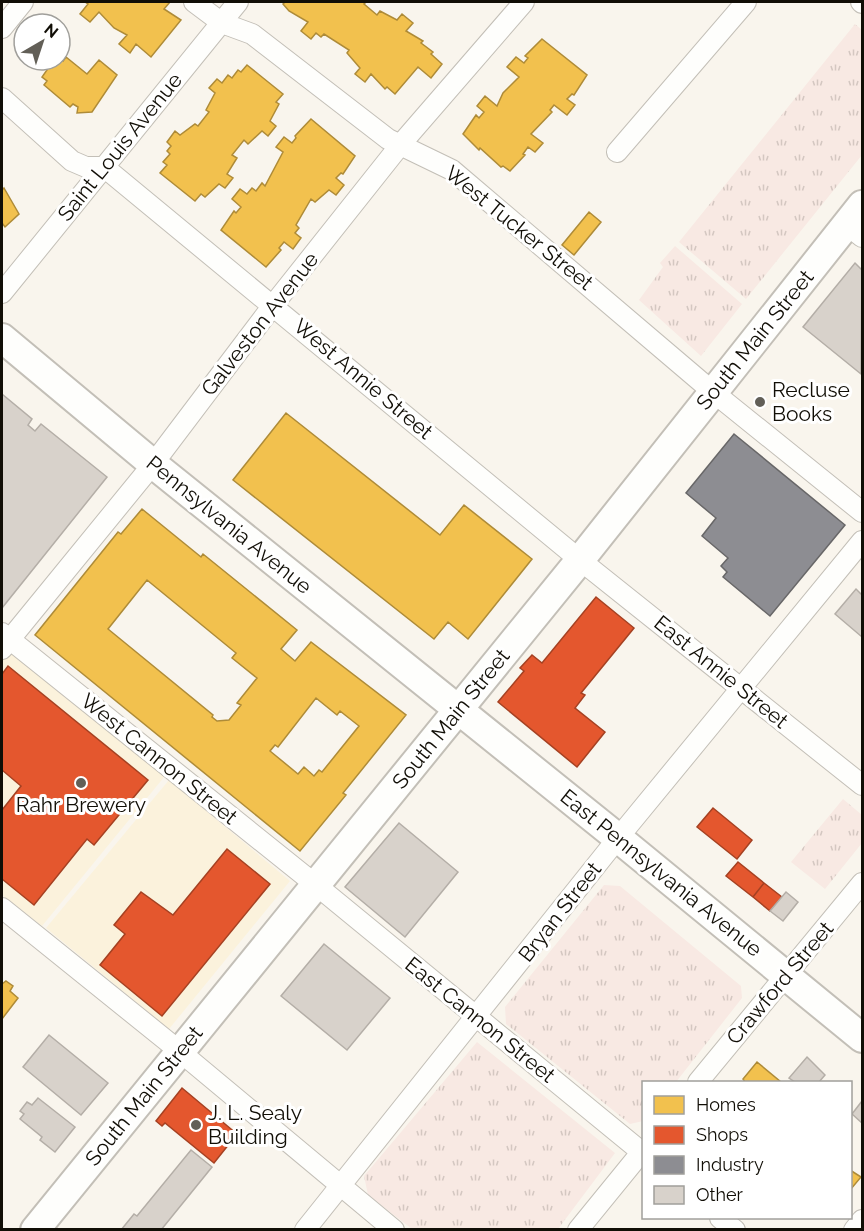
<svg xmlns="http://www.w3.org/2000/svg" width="864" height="1231" font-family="Raleway,sans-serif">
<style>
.built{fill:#fbf2dc}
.grass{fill:url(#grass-tufts)}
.homes{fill:#f2c14e;stroke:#ae8b38;stroke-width:1.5;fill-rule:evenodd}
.shops{fill:#e4572e;stroke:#a54122;stroke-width:1.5}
.industry{fill:#8d8d92;stroke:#686768;stroke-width:1.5}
.building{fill:#d8d2cb;stroke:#b4aea7;stroke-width:1.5}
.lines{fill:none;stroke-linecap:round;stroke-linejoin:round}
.street-casing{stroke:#c3bfb7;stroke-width:22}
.secondary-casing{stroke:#c3bfb7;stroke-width:32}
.street{stroke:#fefefc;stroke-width:20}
.secondary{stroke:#fefefc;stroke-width:28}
.poi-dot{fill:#625f57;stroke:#fff;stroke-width:2}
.labels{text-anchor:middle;stroke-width:6;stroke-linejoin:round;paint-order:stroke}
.street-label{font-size:21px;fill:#110e06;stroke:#fff}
.poi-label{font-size:21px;fill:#110e06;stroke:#fff;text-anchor:start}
</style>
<defs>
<pattern id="grass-tufts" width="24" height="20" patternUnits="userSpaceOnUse" patternTransform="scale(1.5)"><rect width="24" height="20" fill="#f8e9e3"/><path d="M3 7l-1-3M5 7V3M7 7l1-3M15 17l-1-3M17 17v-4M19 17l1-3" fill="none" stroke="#d4c7c1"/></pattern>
</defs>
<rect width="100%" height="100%" fill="#f9f5ed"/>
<path class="built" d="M9 649 165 776 42 926 2 895V659Z
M169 780 290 881 169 1029 46 928Z"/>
<path class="grass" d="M855 24 862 30V155L746 299 679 242Z
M675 246 742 304 701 356 639 300 663 267 660 263Z
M843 799 862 815V843L825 889 791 862Z
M604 885 620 886 741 986 742 998 676 1082H644L643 1121 630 1124 506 1024 505 1007Z
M477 1042 615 1153 558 1229H412L368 1195 364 1176Z"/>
<path class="homes" d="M85 2H170L164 9 181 20 151 57 136 44 130 53 119 44 127 35 114 28 99 12 90 22 80 14 88 4Z
M285 2H366L364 4 377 15 380 11 397 20 402 14 413 23 406 31 423 41 421 43 433 52 431 54 442 64 431 78 418 67 395 94 387 87 385 89 371 74 365 82 355 74 360 68 347 53 349 50 324 34 321 37 316 33 311 39 301 31 308 22 289 11 283 4Z
M542 39 587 75 574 95 572 94 567 99 575 105 567 115 554 105 550 110 552 112 531 134 543 143 535 152 528 147 523 154 525 155 510 171 503 166 501 167 480 148 479 150 463 134 476 115 479 118 484 112 477 106 485 96 497 106 503 93 519 77 507 67 516 57 524 63 528 58 525 56Z
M66 57 87 74 99 60 117 75 92 112 77 113 78 107 73 104 70 107 44 85 47 81 42 77 47 70 44 68 50 60 60 58 63 61Z
M247 65 283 94 276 102 279 104 270 121 276 126 268 136 262 131 248 144 244 140 232 155 237 158 227 174 233 178 225 188 219 184 205 197 201 194 195 201 160 173 167 165 163 162 170 154 167 151 171 146 167 142 175 131 180 135 195 124 198 126 209 112 206 110 215 93 209 88 217 79 222 83 228 75 232 78 238 70 241 72Z
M311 119 355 156 343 174 341 173 336 178 344 185 336 195 329 190 315 202 311 199 296 225 299 228 295 233 301 238 293 249 284 242 279 248 281 250 266 267 221 230 234 211 236 213 241 207 232 199 240 189 247 194 252 188 256 191 262 183 265 186 283 152 276 147 284 137 292 143 296 138 295 136Z
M4 188 19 214 5 227 2 223V190Z
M589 212 601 222 574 255 562 245Z
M286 413 440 535 464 505 532 559 468 639 448 622 434 639 233 480Z
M142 509 201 557 203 554 297 630 281 649 295 661 311 642 406 715 343 793 346 795 300 851 35 635 118 532 121 534ZM147 580 236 653 232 658 257 678 237 703 241 705 229 720 217 721 212 717 213 715 108 629ZM316 698 337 715 340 711 359 726 322 772 319 770 314 776 304 767 298 774 270 751 275 745 278 747Z
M6 981 13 986 10 991 18 998 2 1019V984Z
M757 1062 781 1082H745L743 1079Z
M850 1170 861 1177 851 1189 850 1188Z"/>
<path class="shops" d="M596 597 634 628 581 693 585 695 575 708 605 732 577 767 498 702 524 671 520 668 532 655 542 663Z
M8 666 148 780 94 845 87 839 34 905 2 879V810L21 786 2 770V674Z
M713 808 752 840 737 859 697 827Z
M227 849 270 884 162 1016 100 965 125 934 114 925 141 892 173 915Z
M738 862 764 883 753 897 726 876Z
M764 883 782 897 770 911 753 897Z
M182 1088 237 1134 214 1163 165 1123 162 1126 156 1121Z"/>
<path class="industry" d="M734 434 845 525 770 616 723 577 727 572 721 566 728 558 702 536 716 518 686 493Z"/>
<path class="building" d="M855 263 862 270 861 374 803 327Z
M2 394 32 419 28 425 35 431 41 424 107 477 2 608Z
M856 589 862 595V637L835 614Z
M399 823 458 872 405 937 345 887Z
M786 892 798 902 783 921 770 911Z
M324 944 390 998 347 1050 281 996Z
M49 1035 108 1083 81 1115 23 1067Z
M807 1057 825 1075 819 1082H795L789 1078Z
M38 1098 75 1127 55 1152 40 1140 42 1137 20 1119 24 1114 20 1111 27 1102 32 1105Z
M862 1101V1123L852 1114Z
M191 1150 212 1167 161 1230H121L134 1214 137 1216Z"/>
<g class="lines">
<g class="street-casing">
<path id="street" d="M194 2 222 23 252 34 388 139 452 170 713 392 862 512
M861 2 862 3
M2 28 23 2
M2 98 72 161 86 167H104L580 560 862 785
M617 152 746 2
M847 225 862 237
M2 293 238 2
M2 633 316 885 644 1154
M2 649 153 464 274 304 401 144 524 2
M2 908 172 1045 394 1230
M698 1082 862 883
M720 1218 735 1230
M305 1230 618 838 862 541
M578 1230 644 1149
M854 1230 862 1220"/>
</g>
<g class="secondary-casing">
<path id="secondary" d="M2 338 153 464 618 838 862 1038
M35 1230 580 560 862 205"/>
</g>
<use href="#street" class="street"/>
<use href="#secondary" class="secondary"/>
</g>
<g class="poi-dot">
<circle cx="760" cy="402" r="6"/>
<circle cx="81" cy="783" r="6"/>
<circle cx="196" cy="1125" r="6"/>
</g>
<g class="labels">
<g class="street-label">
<text transform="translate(120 147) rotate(-51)" y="7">Saint Louis Avenue</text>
<text transform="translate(519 228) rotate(39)" y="7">West Tucker Street</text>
<text transform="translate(260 324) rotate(-52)" y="7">Galveston Avenue</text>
<text transform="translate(755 340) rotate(-51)" y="7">South Main Street</text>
<text transform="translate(363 379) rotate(40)" y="7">West Annie Street</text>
<text transform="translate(229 525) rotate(39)" y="7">Pennsylvania Avenue</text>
<text transform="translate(721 672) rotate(39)" y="7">East Annie Street</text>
<text transform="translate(451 719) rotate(-51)" y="7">South Main Street</text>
<text transform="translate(159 759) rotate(39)" y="7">West Cannon Street</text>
<text transform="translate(661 873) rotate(39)" y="7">East Pennsylvania Avenue</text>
<text transform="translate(560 912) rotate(-52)" y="7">Bryan Street</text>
<text transform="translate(780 983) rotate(-50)" y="7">Crawford Street</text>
<text transform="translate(480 1020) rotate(39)" y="7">East Cannon Street</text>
<text transform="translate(144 1096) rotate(-51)" y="7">South Main Street</text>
</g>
<g class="poi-label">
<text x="772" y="397">Recluse<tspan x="772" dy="24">Books</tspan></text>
<text x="81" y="812" text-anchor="middle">Rahr Brewery</text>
<text x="208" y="1120">J. L. Sealy<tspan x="208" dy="24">Building</tspan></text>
</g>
</g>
<rect width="864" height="1231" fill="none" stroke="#110e06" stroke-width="6"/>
<rect x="642" y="1081" width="210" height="138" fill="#ffffff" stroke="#a09f9b" stroke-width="1.5"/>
<rect x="654" y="1096" width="30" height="18" fill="#f2c14e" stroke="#a09f9b" stroke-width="1.5"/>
<text x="696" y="1111" font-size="18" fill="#110e06">Homes</text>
<rect x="654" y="1126" width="30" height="18" fill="#e4572e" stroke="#a09f9b" stroke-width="1.5"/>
<text x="696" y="1141" font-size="18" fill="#110e06">Shops</text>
<rect x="654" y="1156" width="30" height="18" fill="#8d8d92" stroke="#a09f9b" stroke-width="1.5"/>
<text x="696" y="1171" font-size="18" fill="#110e06">Industry</text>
<rect x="654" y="1186" width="30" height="18" fill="#d8d2cb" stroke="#a09f9b" stroke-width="1.5"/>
<text x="696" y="1201" font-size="18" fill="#110e06">Other</text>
<g transform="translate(42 42) rotate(39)"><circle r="28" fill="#ffffff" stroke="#a09f9b" stroke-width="1.5"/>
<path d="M0-4.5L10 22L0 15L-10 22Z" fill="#625f57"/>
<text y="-9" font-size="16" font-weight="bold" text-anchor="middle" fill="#110e06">N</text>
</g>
</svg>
